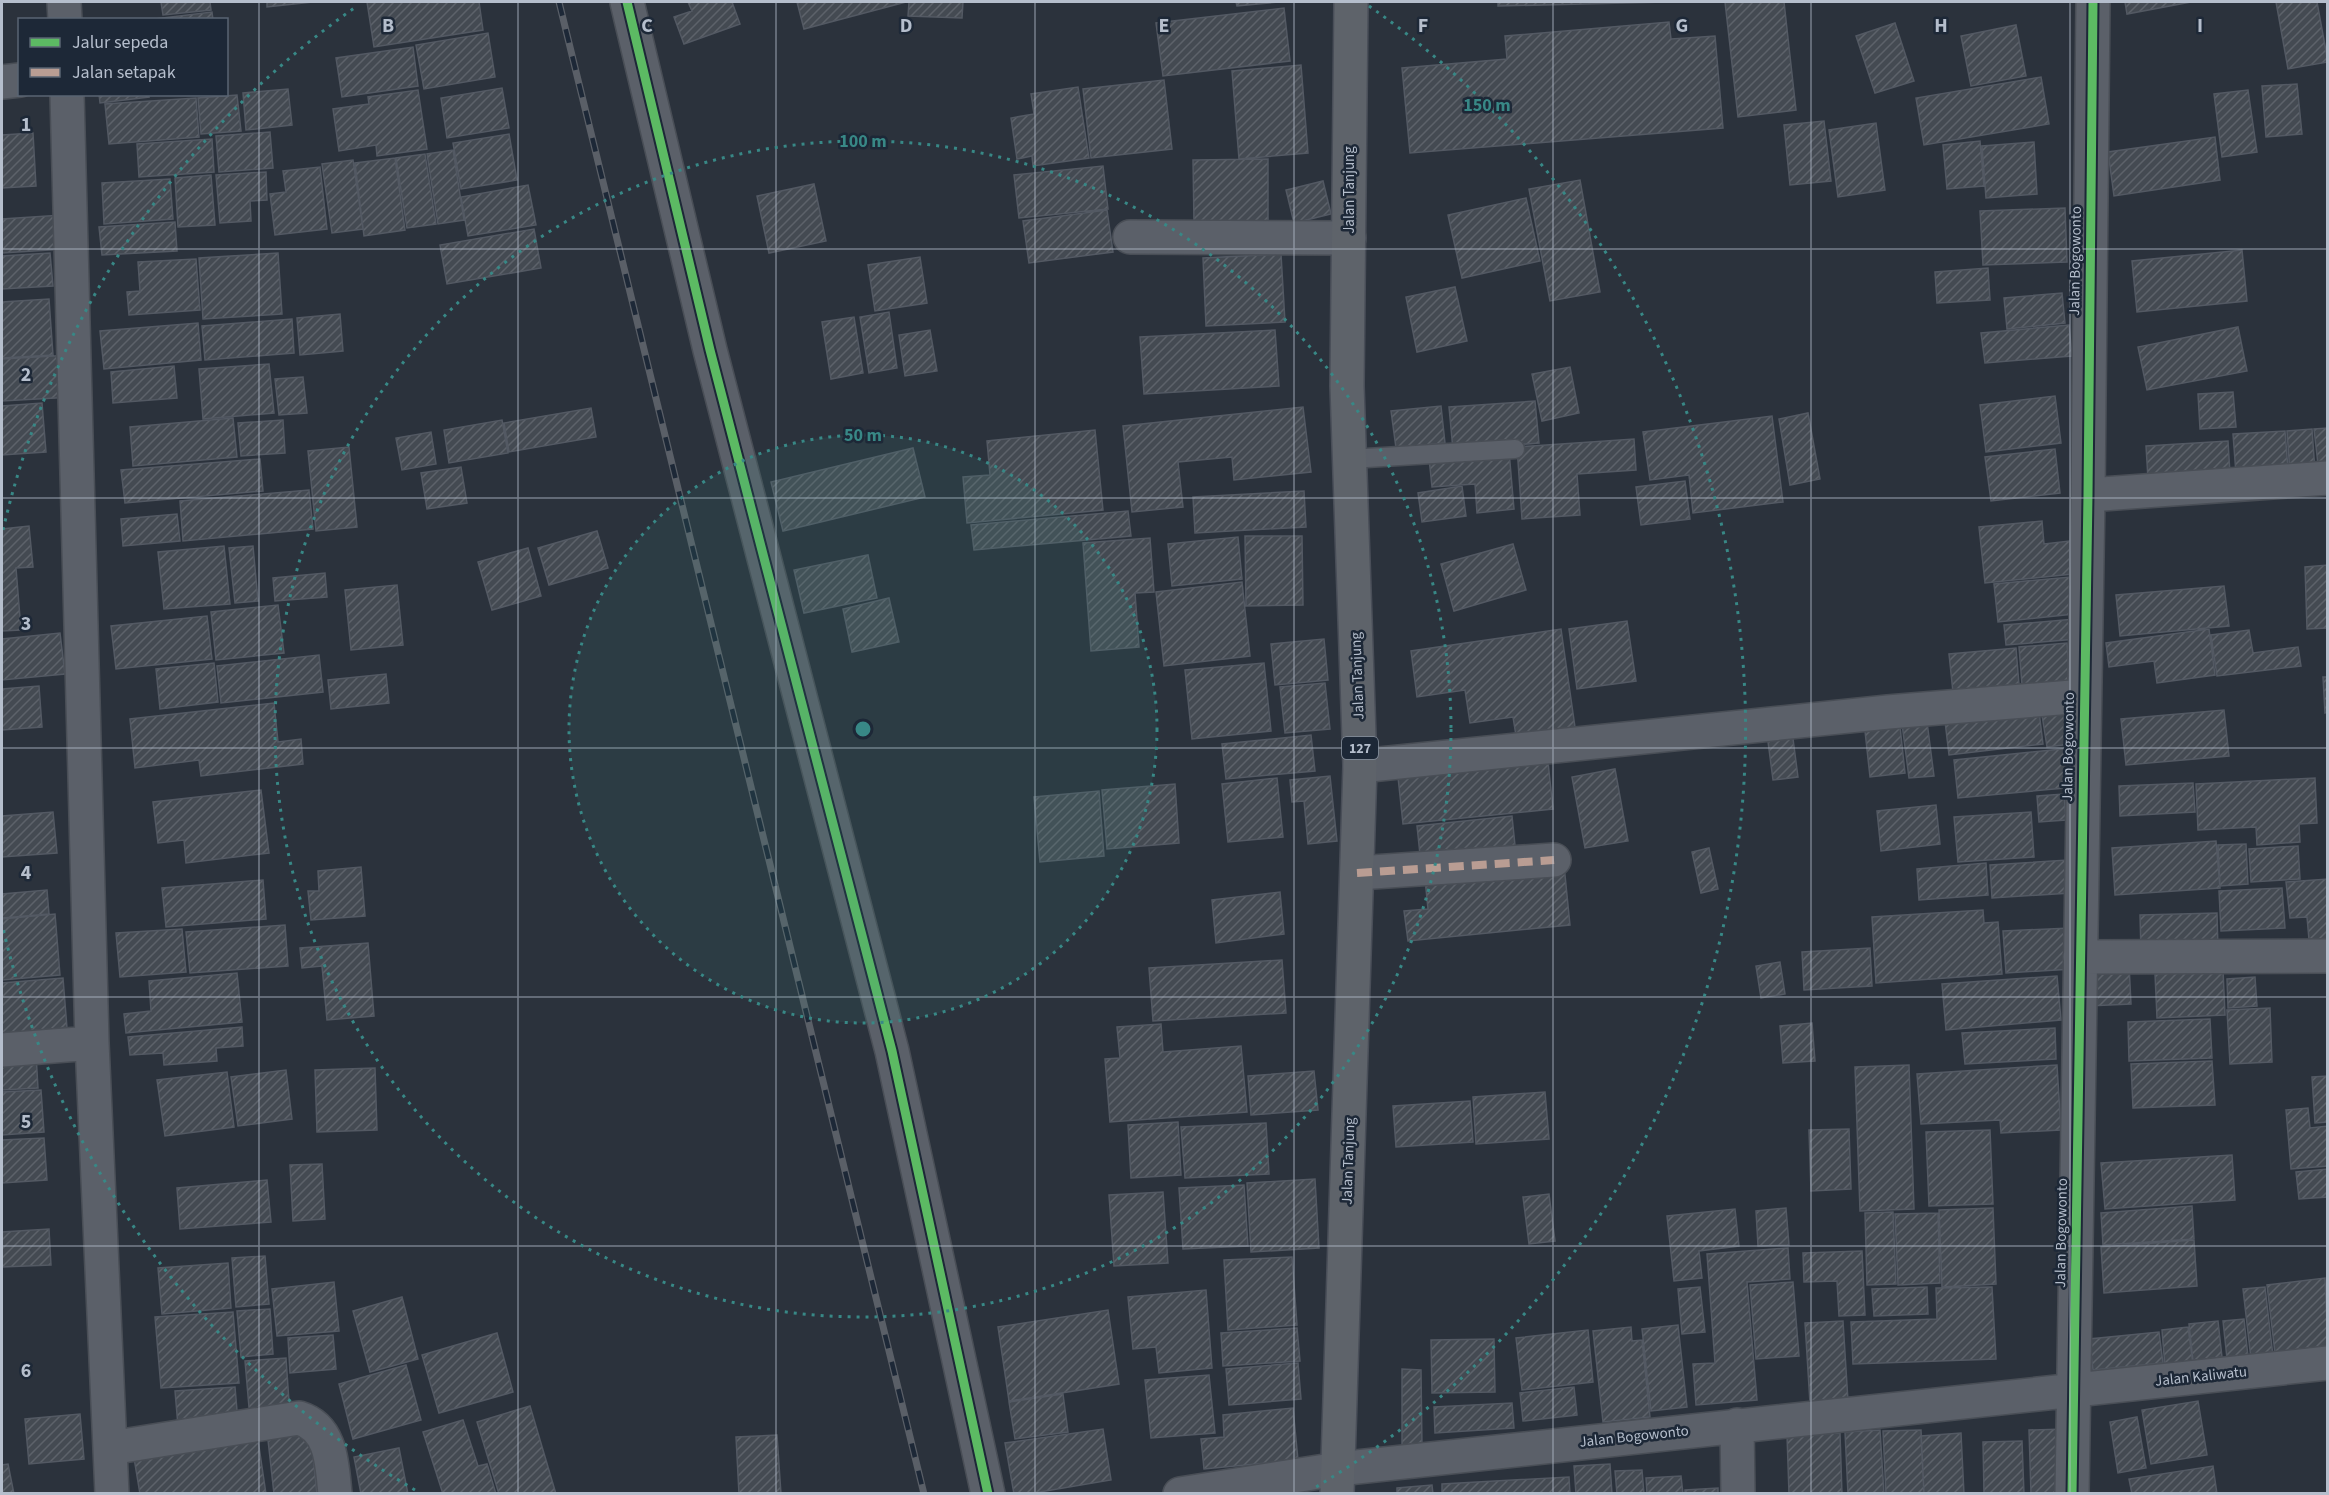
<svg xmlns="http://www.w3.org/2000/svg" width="2329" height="1495" font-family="'Source Sans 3',sans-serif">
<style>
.building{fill:url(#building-hatch);stroke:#535963;stroke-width:1.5}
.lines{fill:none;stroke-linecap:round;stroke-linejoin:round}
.lane-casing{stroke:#494e56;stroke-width:21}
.street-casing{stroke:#494e56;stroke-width:36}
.primary-casing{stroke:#494e58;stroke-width:36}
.lane{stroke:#5b6069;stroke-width:18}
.street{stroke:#5b6069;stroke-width:33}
.primary{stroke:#5e636a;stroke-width:33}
.rail-casing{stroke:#5a5f67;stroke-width:7}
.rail{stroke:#1d2837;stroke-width:4.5;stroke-dasharray:14;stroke-linecap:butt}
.quiet{stroke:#b99d93;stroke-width:8;stroke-dasharray:15 8;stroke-linecap:butt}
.cycleway-casing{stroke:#1d2837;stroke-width:13}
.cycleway{stroke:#5cba63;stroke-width:9}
.grid{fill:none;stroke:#b5becc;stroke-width:1.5;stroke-opacity:0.55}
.ring{fill:none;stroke:#388886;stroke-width:3;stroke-dasharray:3 6}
.labels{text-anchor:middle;stroke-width:5;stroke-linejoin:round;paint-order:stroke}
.shield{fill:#1d2837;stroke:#87919f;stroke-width:1.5}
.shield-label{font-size:14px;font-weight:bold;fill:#b5becc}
.street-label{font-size:15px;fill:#b5becc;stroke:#1d2837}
.grid-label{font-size:20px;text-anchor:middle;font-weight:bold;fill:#b5becc;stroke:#1d2837;stroke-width:5;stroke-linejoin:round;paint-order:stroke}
.centre{fill:#388886;stroke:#1d2837;stroke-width:3}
.ring-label{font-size:18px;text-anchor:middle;font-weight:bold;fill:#388886;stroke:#1d2837;stroke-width:5;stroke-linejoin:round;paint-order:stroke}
</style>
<defs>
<pattern id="building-hatch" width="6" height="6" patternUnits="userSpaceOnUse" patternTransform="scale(1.5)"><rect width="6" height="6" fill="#444a52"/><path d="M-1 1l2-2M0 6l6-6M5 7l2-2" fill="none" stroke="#5d626a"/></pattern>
</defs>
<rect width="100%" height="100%" fill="#2b323c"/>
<path class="building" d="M161 2H210L211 10 163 15Z
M267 2H313L267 7Z
M367 2H479L483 30 374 47Z
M688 2H732L740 24 684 44 674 17 692 11Z
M797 2H906L804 29Z
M909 2H963L962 18 908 16Z
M1236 2H1279L1237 6Z
M1498 2H1666L1498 6Z
M1725 2H1784L1796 110 1738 117Z
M2125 2H2191L2127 14Z
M2276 2H2317L2328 62 2288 69Z
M1284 8 1290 61 1163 76 1156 23Z
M212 12 213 20H146Z
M1669 22 1671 39 1715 36 1723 128 1410 153 1402 68 1507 59 1505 36Z
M1895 23 1914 81 1875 93 1856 36Z
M2016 25 2026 76 1971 86 1961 36Z
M488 33 495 77 424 89 416 45Z
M413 47 418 86 342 97 336 58Z
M1301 65 1308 153 1239 159 1232 71Z
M2041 77 2049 124 1924 145 1916 98Z
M1164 80 1172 149 1091 158 1083 89Z
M2297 84 2302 134 2266 137 2262 86Z
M1078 87 1089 158 1033 166 1032 156 1017 159 1011 118 1034 114 1031 94Z
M502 88 509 128 447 138 441 98Z
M288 89 292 125 246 130 243 93Z
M418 90 427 149 377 156 376 145 339 151 333 109 369 104 368 97Z
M2248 90 2257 152 2222 157 2214 94Z
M99 94H148L149 97 100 103Z
M237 95 241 131 201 134 198 98Z
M196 98 199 137 109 144 105 104Z
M1824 121 1831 181 1790 185 1784 125Z
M1876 123 1885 190 1838 197 1829 130Z
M270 132 273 168 219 172 216 136Z
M33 133 36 186 2 188V135Z
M509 134 517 180 461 189 453 143Z
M2215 137 2220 180 2114 196 2108 152Z
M212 139 214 172 139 177 137 144Z
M1980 141 1984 186 1947 189 1943 145Z
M2034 142 2037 194 1986 198 1982 146Z
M453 150 464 220 438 224 427 154Z
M425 154 436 224 407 228 396 158Z
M395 158 405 230 364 236 355 163Z
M1268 159V223H1194L1193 160Z
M353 160 363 229 332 233 322 164Z
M1103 166 1108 209 1019 218 1014 175Z
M320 167 327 229 275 235 270 194 286 192 283 171Z
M266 172 267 200 250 201 251 221 220 223 216 175Z
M211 175 215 225 178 227 175 178Z
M170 179 173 219 104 224 102 183Z
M1580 180 1600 292 1550 301 1529 189Z
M1323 181 1331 214 1294 223 1286 190Z
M814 184 826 241 769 253 757 196Z
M528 185 536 225 468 236 461 197Z
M1526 198 1540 261 1462 278 1448 215Z
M2065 208 2067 262 1983 265 1980 211Z
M1107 210 1113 252 1029 263 1023 221Z
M62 215 65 249 2 253V219Z
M175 222 177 251 102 255 99 227Z
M534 229 541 268 447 284 440 245Z
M2242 250 2247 301 2137 312 2132 261Z
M50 253 53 286 2 289V256Z
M278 253 282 314 203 319 199 258Z
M1281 254 1285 322 1206 326 1203 258Z
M920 257 927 303 875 311 868 265Z
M196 259 200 310 129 315 127 292 140 291 138 262Z
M1988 268 1990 300 1937 303 1935 272Z
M1455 287 1467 341 1417 352 1406 297Z
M2062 293 2065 323 2007 329 2004 298Z
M49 299 53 355 2 358V302Z
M889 312 897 368 869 373 860 317Z
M340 314 343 351 300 355 297 318Z
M854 317 863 373 831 379 822 322Z
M292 319 294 353 205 360 202 326Z
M198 323 201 360 104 369 100 331Z
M2069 325 2072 356 1985 363 1981 333Z
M2238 327 2247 371 2147 390 2138 347Z
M930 330 937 371 905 376 899 335Z
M1275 330 1279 386 1144 394 1140 337Z
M71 355 73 397 2 401V359Z
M269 364 274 413 203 419 199 369Z
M174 366 177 398 113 403 111 372Z
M1570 367 1579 413 1542 421 1532 374Z
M303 377 307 413 279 415 275 379Z
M2233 392 2236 427 2200 429 2198 394Z
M2055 396 2061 443 1986 452 1980 405Z
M1535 401 1539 443 1453 450 1449 407Z
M42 403 46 452 2 455V406Z
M1441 406 1445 443 1396 448 1391 411Z
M1303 407 1311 472 1234 480 1232 457 1178 462 1183 507 1132 512 1123 426Z
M591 408 596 437 509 452 504 423Z
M1808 413 1820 479 1790 485 1779 419Z
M1772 416 1783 502 1693 513 1689 475 1650 480 1643 432Z
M233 418 237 457 133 466 130 427Z
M283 420 285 453 241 456 238 423Z
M502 420 508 453 449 463 444 430Z
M2328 428V472L2319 473 2314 429Z
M2312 429 2315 471 2290 473 2287 431Z
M1095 430 1103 510 967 523 963 477 990 475 987 441Z
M2285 431 2288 469 2236 474 2233 434Z
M431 432 436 464 402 470 396 438Z
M1634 439 1636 470 1577 474 1580 515 1522 519 1517 447Z
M2228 441 2230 474 2148 479 2146 446Z
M349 447 357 527 316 531 308 451Z
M913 448 925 497 783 531 771 482Z
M2055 449 2060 493 1991 501 1985 457Z
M1509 451 1514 509 1477 513 1475 484 1432 487 1429 458Z
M260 459 263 491 125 503 121 470Z
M461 467 467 503 427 509 421 473Z
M1685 481 1690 519 1641 525 1636 487Z
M1462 486 1466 516 1422 522 1418 493Z
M309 490 313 529 183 541 180 501Z
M1304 491 1306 527 1195 533 1193 497Z
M1128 511 1131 536 974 550 971 525Z
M177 514 180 541 123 546 121 519Z
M2042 521 2044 544 2078 540 2082 573 1985 583 1979 527Z
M29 526 33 567 16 568 21 630 2 631V529Z
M597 531 608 568 549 585 538 548Z
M1245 536H1302L1303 605 1246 606Z
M1238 537 1242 579 1172 586 1168 544Z
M1150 538 1154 592 1135 593 1139 647 1091 651 1083 543Z
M1513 544 1526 590 1454 611 1441 564Z
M224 546 230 604 164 609 158 552Z
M253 546 258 601 235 603 229 548Z
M528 548 541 596 492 610 478 562Z
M868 555 877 598 804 613 794 570Z
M2328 565V628L2307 629 2305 567Z
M325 573 327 597 275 601 273 578Z
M2071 577 2074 614 1998 622 1994 584Z
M1242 582 1250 656 1164 666 1156 592Z
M397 585 403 645 351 650 345 590Z
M2224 586 2229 626 2120 636 2116 595Z
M889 598 899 642 852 652 843 609Z
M278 605 284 653 216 660 211 612Z
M207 616 212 659 116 669 111 626Z
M2075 619 2077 639 2006 645 2004 625Z
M1627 621 1636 681 1577 689 1569 629Z
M1561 629 1576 734 1517 742 1513 717 1470 723 1465 690 1417 697 1411 651Z
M2209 629 2215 675 2157 683 2154 661 2109 667 2106 643Z
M2249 630 2253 653 2298 647 2301 666 2217 676 2211 635Z
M60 633 65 674 2 680V639Z
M1324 639 1328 680 1275 685 1271 644Z
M2067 643 2071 693 2023 697 2019 647Z
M2016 648 2020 697 1954 702 1949 654Z
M319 655 323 692 221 703 217 666Z
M214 663 218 702 160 709 156 669Z
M1264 663 1271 731 1192 739 1185 670Z
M386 674 389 703 331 709 328 680Z
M2323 677H2328V712L2325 713Z
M1325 683 1330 729 1285 733 1280 687Z
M39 686 42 727 2 730V689Z
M274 703 278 742 301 739 303 764 201 776 199 760 135 768 130 719Z
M2038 703 2043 744 1949 755 1944 713Z
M2224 710 2229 756 2126 765 2121 719Z
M2075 711 2079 743 2047 747 2042 715Z
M1926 714 1934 776 1909 778 1901 716Z
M1899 717 1905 773 1870 777 1864 722Z
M1792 731 1798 777 1773 780 1767 734Z
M1311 735 1315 771 1226 779 1222 744Z
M2071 748 2076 787 1958 798 1954 760Z
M1548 762 1553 809 1403 824 1398 777Z
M1615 769 1628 841 1585 848 1572 777Z
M1330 776 1337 841 1308 844 1304 801 1292 802 1290 780Z
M1277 778 1283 837 1228 842 1222 784Z
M2315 778 2317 823 2299 824 2300 842 2257 845 2256 827 2198 830 2196 784Z
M2193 783 2195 812 2120 816 2119 786Z
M1175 784 1179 843 1107 849 1102 790Z
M261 790 269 853 186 863 184 840 158 843 153 802Z
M1099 791 1104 856 1040 862 1034 797Z
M2064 794 2066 820 2039 822 2037 796Z
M1936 805 1940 844 1881 851 1877 811Z
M53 812 57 853 2 857V816Z
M2031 812 2034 857 1958 862 1954 817Z
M1512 816 1516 855 1421 864 1417 826Z
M2216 841 2220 888 2115 895 2112 848Z
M2246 844 2248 884 2220 886 2218 845Z
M2298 846 2300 879 2251 882 2249 849Z
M1709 848 1718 889 1701 893 1692 852Z
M2068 860 2071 893 1992 898 1990 865Z
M1986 863 1988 895 1919 900 1917 869Z
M1564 865 1570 925 1408 941 1404 911 1428 909 1425 879Z
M361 867 365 916 311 920 308 891H319L318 871Z
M2328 879V949L2310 951 2307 917 2290 918 2286 882Z
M263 880 266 919 166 927 162 888Z
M2282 888 2285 928 2221 931 2219 891Z
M47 890 49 914 2 918V894Z
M1280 892 1284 934 1216 943 1212 900Z
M1983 910 1984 923 1998 922 2002 974 1876 983 1872 917Z
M2217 913 2218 949 2141 951 2140 915Z
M55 914 60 975 2 980V919Z
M285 925 288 966 190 973 186 932Z
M2070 928 2073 969 2006 973 2003 931Z
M182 929 186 972 120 977 116 933Z
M368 943 374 1016 327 1020 322 966 302 968 300 948Z
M1870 948 1872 986 1804 990 1802 952Z
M1282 960 1286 1013 1153 1021 1149 968Z
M1780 962 1785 994 1761 998 1756 966Z
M2129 964 2131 1004 2088 1006 2086 965Z
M2223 970 2225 1015 2157 1018 2155 974Z
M237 973 242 1022 126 1033 124 1014 151 1011 149 981Z
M2057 976 2061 1020 1946 1030 1942 984Z
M2255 977 2257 1006 2228 1008 2227 979Z
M63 978 67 1028 2 1034V983Z
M2270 1008 2272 1062 2230 1064 2227 1010Z
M2210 1019 2212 1058 2129 1061 2128 1022Z
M1812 1023 1815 1061 1783 1063 1780 1026Z
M1161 1024 1163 1052 1241 1046 1247 1112 1110 1122 1105 1059 1120 1058 1117 1027Z
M242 1027 243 1046 216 1048 217 1061 164 1065 163 1053 130 1055 128 1037Z
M2055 1028 2056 1059 1965 1064 1962 1033Z
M36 1054 38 1088 2 1090V1057Z
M2212 1061 2215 1105 2133 1108 2131 1064Z
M1909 1065 1914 1209 1860 1211 1855 1067Z
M2057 1065 2061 1130 2001 1133 2000 1120 1921 1124 1917 1074Z
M375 1068 377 1130 317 1132 315 1070Z
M286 1070 292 1119 238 1126 231 1077Z
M1314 1071 1318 1110 1251 1115 1248 1076Z
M227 1072 234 1127 165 1136 157 1080Z
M2328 1076V1122L2315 1123 2312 1077Z
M41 1090 44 1132 2 1135V1092Z
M1545 1092 1549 1139 1476 1144 1473 1097Z
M1470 1101 1473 1142 1396 1147 1393 1106Z
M2308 1108 2310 1128 2328 1126V1166L2291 1169 2286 1110Z
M1178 1122 1181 1175 1131 1178 1128 1125Z
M1266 1123 1269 1174 1185 1178 1181 1127Z
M1849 1129 1851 1189 1811 1191 1809 1130Z
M1990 1130 1993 1204 1929 1206 1926 1132Z
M44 1138 47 1180 2 1183V1140Z
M2232 1155 2235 1200 2105 1209 2101 1163Z
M322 1164 325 1219 293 1221 290 1165Z
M2328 1169V1197L2299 1199 2296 1172Z
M1315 1179 1319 1248 1251 1252 1247 1183Z
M267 1180 271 1222 180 1229 177 1188Z
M1244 1185 1248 1246 1183 1249 1179 1188Z
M1163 1192 1168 1263 1114 1266 1109 1195Z
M1549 1194 1555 1241 1529 1244 1523 1197Z
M2192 1206 2194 1239 2103 1245 2101 1213Z
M1786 1208 1789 1245 1758 1246 1756 1211Z
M1993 1208 1996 1284 1942 1287 1939 1210Z
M1735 1209 1739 1246 1699 1251 1702 1278 1674 1281 1667 1216Z
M1893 1212 1896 1284 1867 1285 1865 1213Z
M1938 1213 1940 1283 1898 1285 1895 1214Z
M49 1229 51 1265 2 1267V1232Z
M2194 1240 2197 1286 2104 1293 2101 1247Z
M1788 1248 1790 1279 1747 1282 1757 1400 1696 1405 1693 1364 1715 1363 1707 1254Z
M1862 1251 1865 1315 1839 1316 1837 1281 1804 1282 1803 1253Z
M265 1256 269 1304 236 1307 232 1258Z
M1292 1257 1297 1325 1228 1330 1224 1260Z
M228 1263 231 1308 162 1314 158 1268Z
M2325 1278 2328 1347 2275 1353 2267 1285Z
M334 1282 339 1331 277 1336 272 1289Z
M1793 1282 1799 1356 1756 1359 1750 1285Z
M1700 1287 1705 1332 1682 1334 1678 1289Z
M1927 1287 1928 1314 1874 1316 1872 1289Z
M1992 1287 1996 1359 1853 1364 1851 1322 1937 1319 1936 1288Z
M2265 1287 2273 1356 2251 1359 2243 1289Z
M1206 1290 1212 1368 1159 1373 1156 1347 1133 1349 1128 1297Z
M402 1297 418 1359 370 1372 353 1311Z
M270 1309 273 1354 241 1357 237 1311Z
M1108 1310 1119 1384 1009 1401 998 1327Z
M233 1312 239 1383 161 1388 155 1317Z
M2244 1319 2249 1366 2228 1368 2223 1321Z
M1843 1321 1848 1401 1810 1403 1805 1323Z
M2218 1321 2222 1357 2193 1361 2189 1324Z
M1678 1325 1687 1407 1651 1411 1642 1329Z
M1631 1327 1632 1341 1642 1340 1650 1417 1603 1422 1593 1331Z
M2188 1327 2193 1364 2165 1367 2162 1330Z
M1297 1328 1300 1361 1223 1366 1221 1333Z
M1588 1330 1593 1382 1522 1390 1516 1338Z
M2159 1332 2163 1363 2093 1370 2089 1339Z
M497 1333 513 1392 439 1413 422 1355Z
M333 1335 336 1369 290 1373 288 1338Z
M1494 1339 1495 1392 1432 1393 1431 1340Z
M286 1358 290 1416 250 1419 245 1361Z
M1298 1363 1301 1399 1229 1405 1226 1369Z
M406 1365 421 1420 353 1439 339 1384Z
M1402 1369 1421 1370 1422 1447 1402 1448Z
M1209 1375 1215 1433 1151 1438 1145 1380Z
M235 1387 238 1422 178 1426 175 1391Z
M1574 1387 1577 1415 1523 1421 1520 1393Z
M1063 1394 1068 1432 1015 1439 1009 1402Z
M2198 1401 2207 1455 2151 1464 2142 1410Z
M1512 1403 1514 1428 1435 1433 1434 1407Z
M530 1406 556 1494H499L477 1422Z
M1293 1408 1298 1460 1204 1469 1201 1439 1224 1437 1223 1415Z
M80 1414 84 1459 29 1464 25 1419Z
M2137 1417 2146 1468 2118 1473 2110 1422Z
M463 1420 478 1466 487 1464 496 1494H443L423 1432Z
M310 1427 317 1494H274L267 1431Z
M1103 1429 1111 1480 1028 1494H1014L1005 1443Z
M2066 1429 2068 1494H2031L2029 1430Z
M1880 1430 1884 1494H1848L1845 1432Z
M1921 1430 1924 1494H1886L1883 1431Z
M257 1433 266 1494H140L133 1452Z
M1840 1433 1842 1494H1789L1787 1435Z
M1961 1433 1964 1494H1924L1921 1436Z
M777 1435 781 1494H739L736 1437Z
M2022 1441 2024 1494H1984L1983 1442Z
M399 1448 408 1494H361L354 1457Z
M8 1464 14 1494H2V1465Z
M1610 1464 1612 1494H1576L1574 1466Z
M2213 1466 2217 1494H2132L2129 1479Z
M1642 1470 1644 1494H1617L1615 1471Z
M1681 1476 1683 1494H1647L1646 1478Z
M1569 1477 1570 1494H1442V1484Z
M1432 1485 1433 1494H1397V1488Z
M1718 1488V1494H1685V1490Z"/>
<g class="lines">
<g class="lane-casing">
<path id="lane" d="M1350 459 1515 449"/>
</g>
<g class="street-casing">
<path id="street" d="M64 2 65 20
M627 2 710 350 892 1051 988 1494
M2 82 20 80
M67 94 92 1043 112 1494
M1130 237 1349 238
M2088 495 2328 478
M1360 766 1888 712 2084 696
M1357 873 1554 860
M2080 957 2328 956
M2 1050 92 1043
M1737 1425 1738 1494
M110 1448 299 1418C332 1428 332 1464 335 1494
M1180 1494 1338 1469 2328 1363
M2072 1494 2088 495 2093 2"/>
</g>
<g class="primary-casing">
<path id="primary" d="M1337 1494 1360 766 1347 386 1351 2"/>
</g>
<use href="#lane" class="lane"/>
<use href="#street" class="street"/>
<use href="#primary" class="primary"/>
<g class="rail-casing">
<path id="rail" d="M559 2 924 1494"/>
</g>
<use href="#rail" class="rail"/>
<path class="quiet" d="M1357 873 1554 860"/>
<g class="cycleway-casing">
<path id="cycleway" d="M627 2 710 350 892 1051 988 1494
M2072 1494 2088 495 2093 2"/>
</g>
<use href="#cycleway" class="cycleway"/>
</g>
<path class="grid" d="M259 2V1494M518 2V1494M776 2V1494M1035 2V1494M1294 2V1494M1553 2V1494M1811 2V1494M2070 2V1494M2 249H2328M2 498H2328M2 748H2328M2 997H2328M2 1246H2328"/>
<circle cx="863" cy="729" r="294" fill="#388886" fill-opacity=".12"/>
<g class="ring">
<circle cx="863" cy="729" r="294"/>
<circle cx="863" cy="729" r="588"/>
<path d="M415 1490A883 883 0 0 1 3 928M3 530A883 883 0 0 1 357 6M1369 6A883 883 0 0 1 1311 1490"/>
</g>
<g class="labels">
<rect class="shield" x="1342" y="737" width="36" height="22" rx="4.5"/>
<g class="shield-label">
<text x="1360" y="753">127</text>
</g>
<g class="street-label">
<text transform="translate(1349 190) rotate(-90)" y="5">Jalan Tanjung</text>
<text transform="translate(2075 261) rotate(-89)" y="5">Jalan Bogowonto</text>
<text transform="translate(1357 676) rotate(-92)" y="5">Jalan Tanjung</text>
<text transform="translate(2068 747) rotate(-89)" y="5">Jalan Bogowonto</text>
<text transform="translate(1348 1161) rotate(-88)" y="5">Jalan Tanjung</text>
<text transform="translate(2061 1233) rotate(-89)" y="5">Jalan Bogowonto</text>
<text transform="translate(2201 1376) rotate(-6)" y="5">Jalan Kaliwatu</text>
<text transform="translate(1634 1436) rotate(-6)" y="5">Jalan Bogowonto</text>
</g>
</g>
<g class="grid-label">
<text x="388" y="32">B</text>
<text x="647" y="32">C</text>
<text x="906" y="32">D</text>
<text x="1164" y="32">E</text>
<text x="1423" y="32">F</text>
<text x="1682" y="32">G</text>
<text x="1941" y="32">H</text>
<text x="2200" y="32">I</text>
<text x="26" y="131">1</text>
<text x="26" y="381">2</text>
<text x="26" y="630">3</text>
<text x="26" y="879">4</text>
<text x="26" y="1128">5</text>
<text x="26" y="1377">6</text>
</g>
<circle cx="863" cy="729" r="9" class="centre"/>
<g class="ring-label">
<text x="1487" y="111">150 m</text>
<text x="863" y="147">100 m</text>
<text x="863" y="441">50 m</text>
</g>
<rect width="2329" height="1495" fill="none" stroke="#b5becc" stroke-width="6"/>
<rect x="18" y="18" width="210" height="78" fill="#1d2837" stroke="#5a6473" stroke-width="1.5"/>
<rect x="30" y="38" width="30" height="9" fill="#5cba63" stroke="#5a6473" stroke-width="1.5"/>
<text x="72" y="48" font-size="18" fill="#b5becc">Jalur sepeda</text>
<rect x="30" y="68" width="30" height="9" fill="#b99d93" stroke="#5a6473" stroke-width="1.5"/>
<text x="72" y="78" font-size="18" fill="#b5becc">Jalan setapak</text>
</svg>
